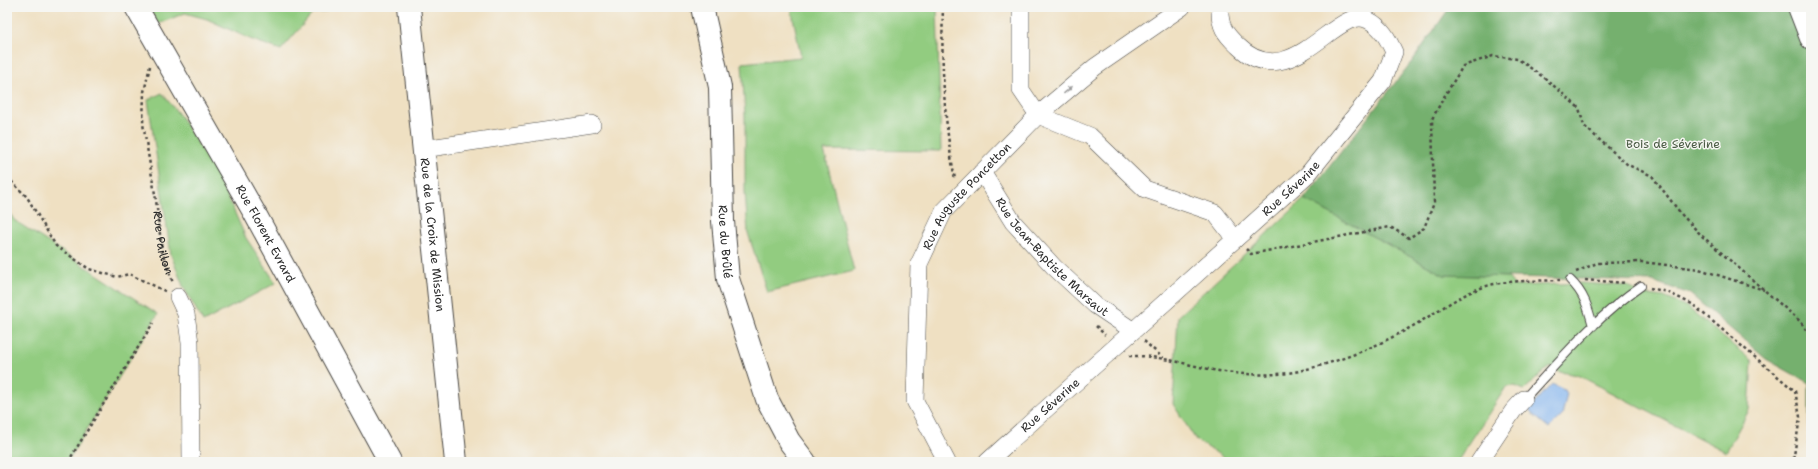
<svg xmlns="http://www.w3.org/2000/svg" width="1818" height="469" font-family="'Shantell Sans',sans-serif">
<style>
.green{fill:#92cc80;stroke:#5e7c56}
.forest{fill:#75b06e;stroke:#506e4c}
.water{fill:#83b4ef;stroke:#57708d}
.lines{fill:none;stroke-linecap:round;stroke-linejoin:round}
.lane-casing{stroke:#484642;stroke-width:10}
.street-casing{stroke:#484642;stroke-width:18}
.secondary-casing{stroke:#484642;stroke-width:24}
.path{stroke:#484642;stroke-width:2.5;stroke-dasharray:3 3;stroke-linecap:butt}
.lane{stroke:#fff;stroke-width:8}
.street{stroke:#fff;stroke-width:17}
.secondary{stroke:#fff;stroke-width:22}
.oneway{fill:#a0a0a0}
.labels{text-anchor:middle;stroke-width:3;stroke-linejoin:round;paint-order:stroke}
.park-label{font-size:12px;fill:#4a5b44;stroke:#f6f6f2}
.street-label{font-size:12px;fill:#2b2b2b;stroke:#f6f6f2}
</style>
<rect width="100%" height="100%" fill="#f6f6f2"/>
<filter id="ink" filterUnits="userSpaceOnUse"><feTurbulence type="fractalNoise" baseFrequency=".025" numOctaves="2"/><feDisplacementMap in="SourceGraphic" scale="8" xChannelSelector="R" yChannelSelector="G"/><feConvolveMatrix kernelMatrix="1 2 1 2 8 2 1 2 1" color-interpolation-filters="sRGB"/></filter>
<filter id="wash" filterUnits="userSpaceOnUse"><feTurbulence type="fractalNoise" baseFrequency=".012" numOctaves="4" result="noise"/><feDisplacementMap in="SourceGraphic" scale="16" xChannelSelector="R" yChannelSelector="G"/><feGaussianBlur stdDeviation="0.9" result="paint"/><feColorMatrix in="noise" values="0 0 0 0 0 0 0 0 0 0 0 0 0 0 0 0 0 1.4 0 .05"/><feComposite in="paint" operator="in"/></filter>
<g filter="url(#wash)">
<rect width="100%" height="100%" fill="#efe0c2"/>
<path class="green" d="M149 7H326V12L313 13 281 50 250 39 207 19 185 13 158 24Z
M791 7H937L941 151 824 150 854 271 767 292 748 233 745 192V116L742 63 801 57Z
M162 93 181 117 219 177 246 238 276 283 203 322 183 286 171 255 148 100Z
M1304 199 1444 275 1508 277 1515 286 1581 283 1628 286 1640 294 1664 297 1687 307 1752 361 1749 410 1726 452 1578 375 1560 372 1550 366 1524 390 1515 386 1506 387 1457 462H1231L1196 440 1173 404 1178 316Z
M7 208 14 220 158 314 67 462H7Z"/>
<path class="forest" d="M1450 7H1811V462H1809V383L1766 359 1690 294 1652 281 1444 275 1304 199 1413 60Z"/>
<path class="water" d="M1552 384 1564 390 1567 393 1562 416 1549 428 1531 413 1529 409Z"/>
</g>
<g filter="url(#ink)">
<g class="lines">
<g class="lane-casing">
<path id="lane" d="M1570 280C1584 293 1588 307 1593 326
M1524 399C1561 359 1597 316 1641 286"/>
</g>
<g class="street-casing">
<g id="street">
<path d="M1021 7V90L1038 115"/>
<path d="M1038 115 1090 136 1145 189 1215 213 1235 239"/>
<path d="M423 149 592 124"/>
<path id="s2" d="M982 172 1013 222 1054 267 1095 305 1132 330"/>
<path d="M178 297 186 314 190 343 191 462"/>
<path id="s3" d="M947 462 915 401 919 264 944 211 1038 115 1095 67 1182 7"/>
<path id="s4" d="M987 462 1308 174 1383 81 1394 52C1388 39 1382 27 1368 20 1337 3 1291 98 1238 46 1225 34 1219 26 1220 7"/>
<path d="M1479 462 1513 411 1524 399"/>
</g>
</g>
<g class="secondary-casing">
<g id="secondary">
<path id="s5" d="M136 7 254 212 390 462"/>
<path id="s6" d="M409 7 456 462"/>
<path id="s7" d="M702 7 720 87 723 221 728 279 767 399 789 441 805 462"/>
<path d="M1799 7 1811 38"/>
</g>
</g>
<g class="path">
<path d="M943 7C941 63 944 124 955 179"/>
<path id="s1" d="M150 66 144 92 143 124 156 200 162 252 173 283"/>
<path d="M7 177 27 197 56 246 89 269 117 277 129 274 165 291"/>
<path d="M1246 249 1251 254 1390 227 1409 238 1424 228 1434 203 1432 119 1444 97 1463 66 1493 56 1518 59 1546 79 1579 108 1584 126 1628 165 1652 176 1682 215 1702 236 1801 322 1811 337"/>
<path d="M1576 272 1597 263 1642 262 1699 269 1764 290"/>
<path d="M1585 280 1626 283"/>
<path d="M1650 288 1667 292 1692 304 1795 391 1800 417 1793 462"/>
<path d="M1096 326 1105 335"/>
<path d="M1144 341 1163 358"/>
<path d="M1129 356C1157 355 1185 364 1213 370 1239 375 1278 377 1303 370 1342 361 1378 346 1413 326 1439 311 1461 293 1490 285 1509 280 1540 281 1560 280"/>
<path d="M68 462 153 323"/>
</g>
<use href="#lane" class="lane"/>
<use href="#street" class="street"/>
<use href="#secondary" class="secondary"/>
</g>
<defs><path id="oneway-solid" d="M-6-.8H1V-3.2L6.5 0L1 3.2V.8H-6Z"/></defs>
<use class="oneway" href="#oneway-solid" transform="translate(1068 90) rotate(-40)"/>
</g>
<g class="labels">
<g class="park-label">
<text x="1673" y="148">Bois de Séverine</text>
</g>
<g class="street-label">
<text dy="4" stroke="none"><textPath href="#s4" startOffset="409">Rue Séverine</textPath></text>
<text dy="4" stroke="none"><textPath href="#s3" startOffset="290">Rue Auguste Poncetton</textPath></text>
<text dy="4" stroke="none"><textPath href="#s5" startOffset="261">Rue Florent Evrard</textPath></text>
<text dy="4" stroke="none"><textPath href="#s6" startOffset="229">Rue de la Croix de Mission</textPath></text>
<text dy="4" stroke="none"><textPath href="#s1" startOffset="179">Rue Paillon</textPath></text>
<text dy="4" stroke="none"><textPath href="#s7" startOffset="237">Rue du Brûlé</textPath></text>
<text dy="4" stroke="none"><textPath href="#s2" startOffset="111">Rue Jean-Baptiste Marsaut</textPath></text>
<text dy="4" stroke="none"><textPath href="#s4" startOffset="85">Rue Séverine</textPath></text>
</g>
</g>
<rect width="1818" height="469" fill="none" stroke="#f6f6f2" stroke-width="24"/>
</svg>
